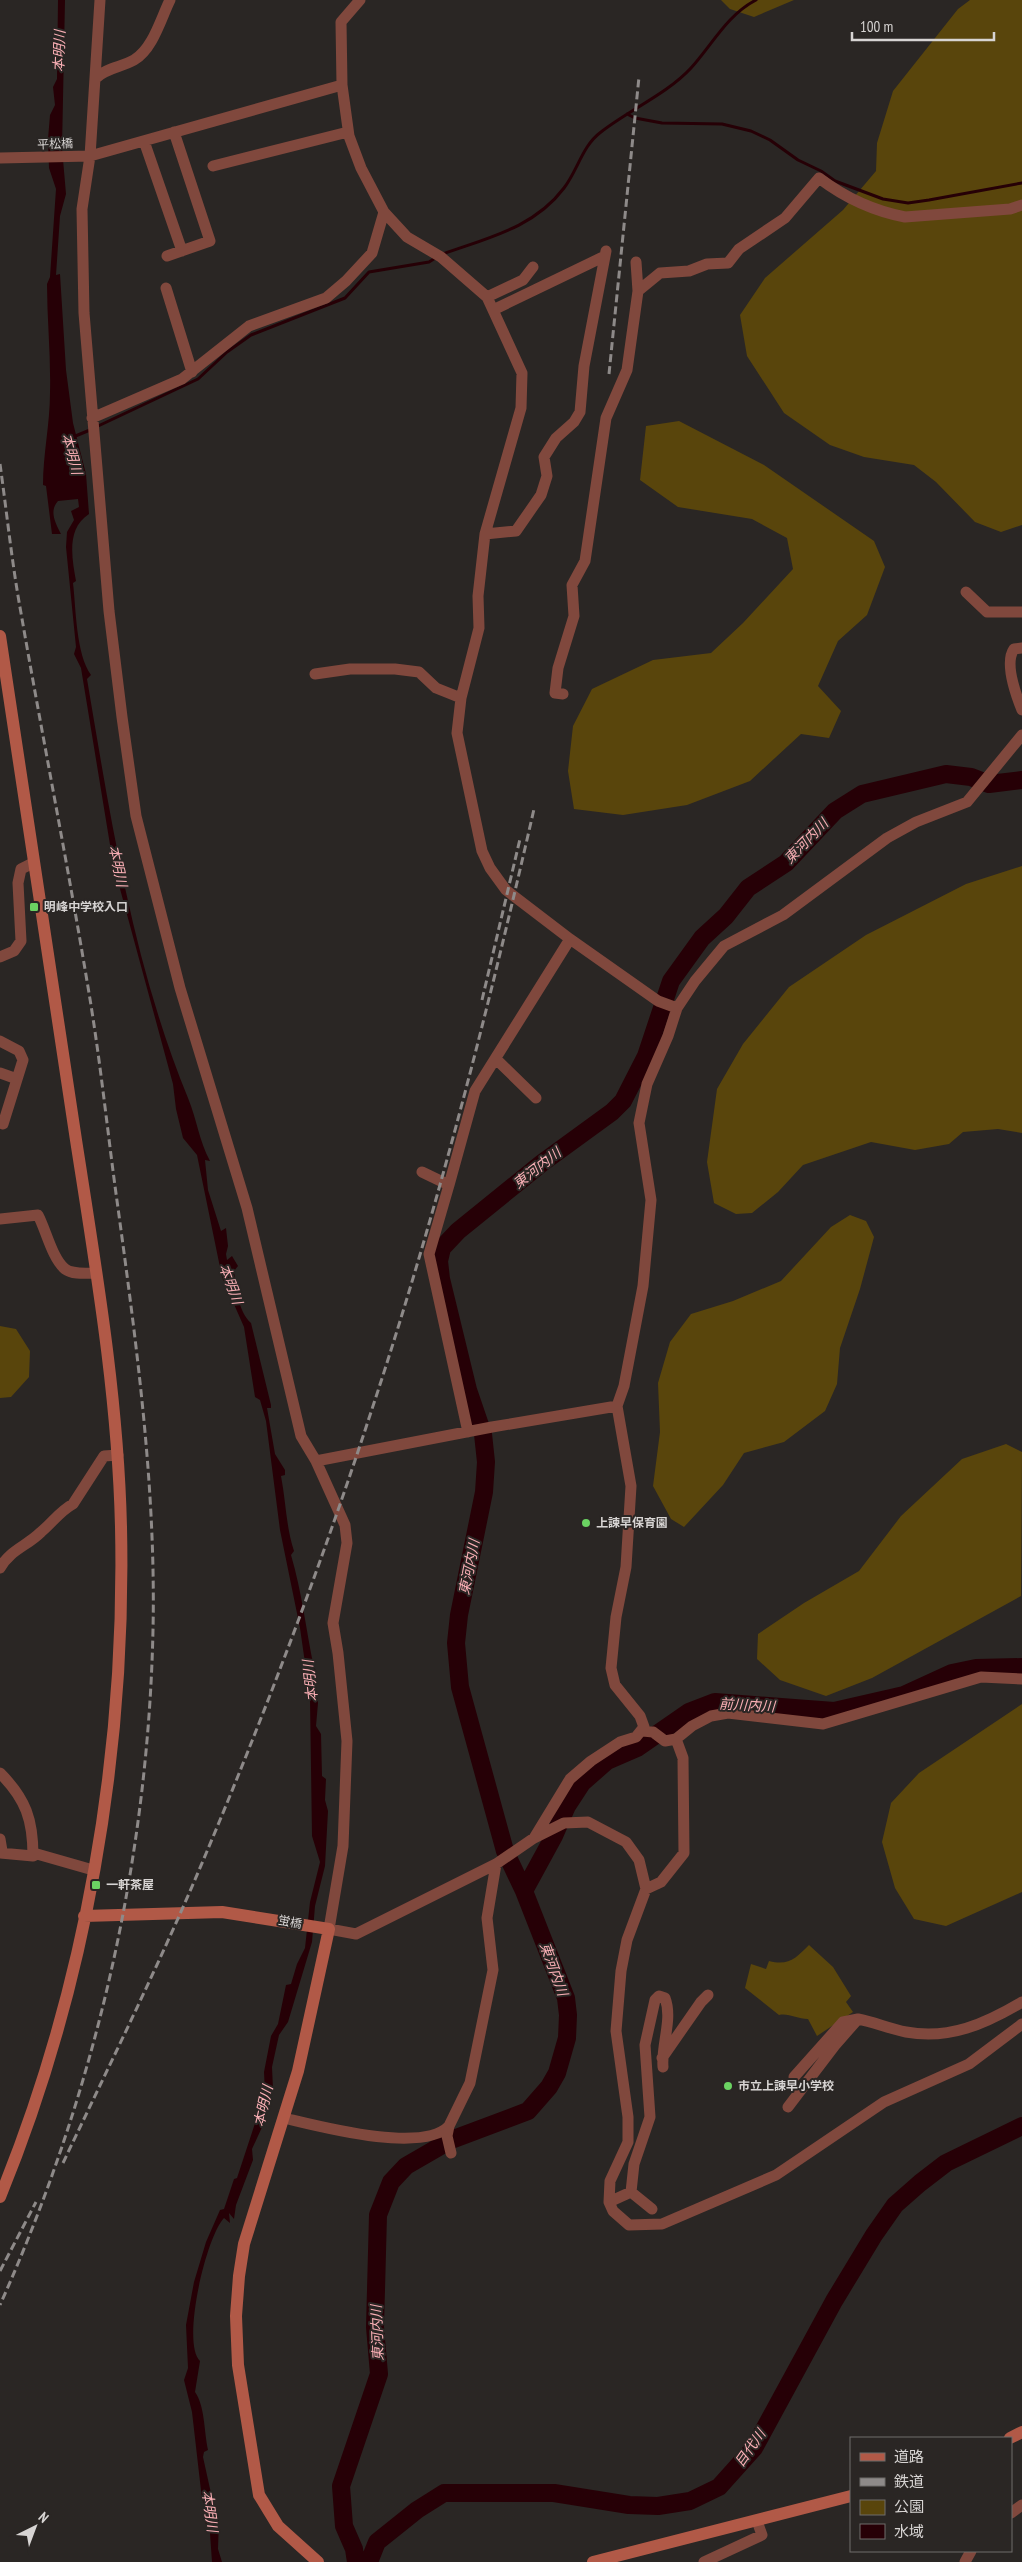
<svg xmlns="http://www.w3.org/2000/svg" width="1022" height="2562" font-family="'PT Sans Narrow','Noto Sans JP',sans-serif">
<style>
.green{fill:#59450c}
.water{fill:#260006}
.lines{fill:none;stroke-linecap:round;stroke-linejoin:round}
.stream{stroke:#260006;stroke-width:3}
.river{stroke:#260006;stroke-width:18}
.street{stroke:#80483d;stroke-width:11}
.secondary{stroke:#b15947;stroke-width:12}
.rail{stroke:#8e8a89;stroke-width:3;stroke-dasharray:8 4;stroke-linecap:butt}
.poi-dot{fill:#6bd362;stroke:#2a2624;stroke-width:2}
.labels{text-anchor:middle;stroke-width:4;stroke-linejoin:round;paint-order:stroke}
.street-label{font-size:12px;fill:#d7d4d3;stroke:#2a2624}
.poi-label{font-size:12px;font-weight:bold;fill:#d7d4d3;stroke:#2a2624;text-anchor:start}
.water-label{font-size:14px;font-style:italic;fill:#faafb5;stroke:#2a2624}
</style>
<rect width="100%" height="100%" fill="#2a2624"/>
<path class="green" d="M721 0H794L754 17 730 9Z
M970 0H1022V525L1001 532 975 522 936 482 914 465 864 457 830 445 784 413 747 356 740 315 765 278 843 210 876 171 877 143 893 91 958 9Z
M679 421 764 465 874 541 885 567 867 615 838 641 818 686 841 711 829 738 801 734 750 781 687 805 623 815 574 809 568 771 573 726 592 689 653 660 711 653 743 623 793 569 787 538 752 519 678 507 640 480 646 426Z
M1022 866V1133L998 1129 963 1132 949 1144 915 1150 871 1142 803 1165 778 1192 752 1213 736 1214 714 1203 707 1162 717 1089 743 1044 789 987 866 935 966 884Z
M850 1215 866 1221 874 1237 860 1289 840 1348 837 1384 825 1411 784 1442 744 1453 723 1485 684 1527 671 1519 653 1486 660 1432 658 1383 670 1342 691 1314 733 1301 781 1281 831 1227Z
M0 1326 16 1329 30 1351 29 1377 11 1397 0 1398Z
M1006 1444 1022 1452 1021 1596 872 1678 826 1696 780 1680 757 1659 758 1634 804 1603 859 1571 901 1516 962 1459Z
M1022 1704V1892L946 1926 914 1919 895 1888 882 1842 891 1803 919 1773Z
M809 1945 833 1967 851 1996 846 2002 853 2012 817 2036 808 2019C797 2019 789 2013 779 2015L745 1988 751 1964 766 1969 769 1961C789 1966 796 1958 809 1945Z"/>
<path class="water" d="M58 0H65L62 148 66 194 60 216 56 275 60 274 66 370 73 423 86 474 89 514C66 529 72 558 76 581L73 583C76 609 76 654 91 675L87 679C111 821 133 964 188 1098 197 1120 199 1141 210 1161L205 1160 208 1190 221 1231 226 1228 228 1246 226 1254 227 1260 232 1256 238 1266 234 1271C236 1288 238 1311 251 1323L271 1405V1408H267L275 1454 285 1470V1475L281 1476C286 1502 286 1527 294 1551L291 1555C302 1592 306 1630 314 1668L317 1672 315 1683 318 1703 316 1726 321 1734 322 1776 326 1779 325 1800 328 1811 325 1866 315 1906 312 1942 288 2022 279 2035 272 2067 273 2089 263 2125 252 2149 253 2160 236 2205 234 2219 229 2213 230 2223 224 2218C206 2237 181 2343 200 2361L195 2392C205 2406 204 2432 208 2450L204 2452 203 2457 216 2516 219 2520 218 2549 222 2562H212L210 2533 203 2517 207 2510 202 2499 192 2412 184 2380 188 2368 186 2325 194 2282 206 2242 220 2210 224 2209 234 2179 237 2178 265 2093 264 2072 271 2036 278 2024 286 1985 291 1984 297 1964 305 1948 310 1902 320 1862 312 1836 310 1698 300 1628 280 1530 266 1421 260 1400 255 1397 244 1327 222 1277 197 1155 183 1138 176 1109 173 1084 113 863 81 668 74 654 76 647 66 547 67 532 74 520 71 511 79 507 78 499 58 501C49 511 55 522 61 534H52L46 486 43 485C43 454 50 424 50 393 51 356 47 320 47 284L50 277 56 189 49 168 48 139 50 115 55 105 53 87 57 79Z"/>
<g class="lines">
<path class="stream" d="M627 114 635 118 662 123 722 124 751 131 770 140 798 160 821 171 835 181 883 199 908 203 929 200 1022 183
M443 254C487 238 534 228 564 188 578 170 582 146 601 132 629 110 667 94 691 68 712 45 727 15 756 0
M96 427 198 379 227 352 251 335 345 298 369 272 429 262 437 257
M73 437 90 430"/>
<path class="river" d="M524 1891 554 1836 567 1806 582 1783 607 1761 637 1748 689 1712 715 1702 834 1711 904 1695 952 1673 976 1668 1022 1667
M356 2562 354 2549 344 2526 341 2486 379 2374 375 2327 378 2215 391 2182 406 2166 451 2140 528 2111 549 2087 557 2073 567 2038 568 2015 566 1998 524 1891 505 1851 460 1687 456 1643 459 1615 484 1492 486 1462 483 1434 468 1390 441 1279 439 1261 442 1248 458 1231 542 1163 612 1112 623 1101 646 1056 671 981 702 938 726 916 748 888 786 863 835 811 862 794 946 774 971 777 989 784 1022 780
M369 2562 377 2542 417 2510 444 2493H554L629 2505 658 2506 690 2501 719 2487 754 2448 834 2301 874 2235 895 2205 920 2183 946 2163 1022 2126"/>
<path class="street" d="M100 0 90 156 82 209 84 313 109 611 122 717 136 816 180 988 247 1208 301 1436 316 1461 345 1525 347 1543 333 1623 338 1653 347 1741 343 1846 329 1929 356 1934 496 1864 534 1838 564 1823 588 1822 626 1842 639 1860 646 1889 627 1940 621 1971 616 2031 628 2117V2142L610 2181 609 2202 613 2211 629 2225 662 2224 776 2175 884 2102 969 2064 1022 2024
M360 0 341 22 342 85 349 136 361 168 384 212 407 237 441 257 487 297 522 373 521 408 485 534 478 596 479 628 461 698 457 733 482 851 490 868 506 890 570 939 658 1001 677 1008
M96 78C106 68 122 67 134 60 153 49 161 18 170 0
M144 141 182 251
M0 158 90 156 342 85
M213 166 348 132
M167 256 210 241 174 132
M636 262 638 291
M166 288 192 372
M487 297 523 280 533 267
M493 310 605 256
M92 418 182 379 249 326 326 298 346 281 372 253 384 212
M485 534 516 531 541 495 547 476 544 457 556 438 574 422 580 412 584 366 606 251
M966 592 987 612H1022
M1022 648 1014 649C1004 663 1016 695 1022 710
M315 674 350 669H395L419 672 436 688 461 698
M563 694 555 693 558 668 574 616 572 585 585 561 606 418 627 370 638 291 660 273 689 271 707 264 728 263 739 249 785 218 819 178C844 197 874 211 905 217L1010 209 1022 205
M0 957 14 951 21 941 18 883 21 869 33 863
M0 1041 19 1051 23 1060 3 1124 0 1123
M496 1059 536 1098
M0 1073 17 1079
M422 1172 449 1185 475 1091 570 939
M449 1185 429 1254 468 1432
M0 1219 38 1215C46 1230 52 1258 65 1269 73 1275 87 1273 96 1273
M316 1461 492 1427 617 1406
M0 1568C10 1550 27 1546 41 1532 52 1523 60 1511 73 1504L104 1456 118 1455
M643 1731 653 1732 665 1741 676 1739 692 1726 711 1716 728 1713 823 1724 981 1677 1022 1679
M0 1773C26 1799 33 1820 33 1856L37 1854 93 1870
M534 1838 570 1779 591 1761 620 1742 636 1737 644 1727 640 1716 615 1685 611 1668 616 1617 626 1567 631 1486 617 1406 624 1386 643 1286 651 1200 639 1123 647 1084 668 1036 677 1008 695 981 724 946 783 915 887 838 916 822 967 802 1022 735
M0 1839 2 1851
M0 1853 33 1856
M646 1889 661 1882 684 1853 683 1758 676 1739
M662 2058 701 2002 708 1995
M794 2077 843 2022 858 2019
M788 2107 836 2044 858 2019C874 2022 890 2029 906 2032 949 2040 985 2024 1022 2002
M284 2118C318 2126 422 2154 449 2126
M451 2153 447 2136 449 2126 470 2083 493 1970 487 1918 496 1864
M631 2192 634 2164 650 2117 645 2045 655 2000 659 1996 665 1998C673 2019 661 2045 663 2067
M609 2202 631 2192 652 2209
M1011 2513 1022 2505
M704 2562 762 2535 757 2521
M965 2562 971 2551"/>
<path class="secondary" d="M0 636C26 804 51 972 76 1140 96 1269 118 1397 121 1527 126 1754 86 1987 0 2197
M84 1916 222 1912 329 1929 298 2071 244 2244 239 2276 236 2316 238 2365 259 2495 278 2526 318 2562
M1010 2438 1022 2432
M593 2562 851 2496"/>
<path class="rail" d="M609 374 639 77
M0 464C7 514 12 564 21 613 43 740 68 866 89 993 101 1065 108 1137 118 1208 137 1348 156 1489 153 1630 148 1862 95 2093 0 2305
M482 1000 520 839
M63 2163C107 2070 153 1977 194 1882 260 1727 320 1569 372 1409 437 1212 488 1011 534 809
M0 2271 36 2202"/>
</g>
<g class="poi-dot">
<rect x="29" y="902" width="10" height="10" rx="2.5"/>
<circle cx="586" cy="1523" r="5"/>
<rect x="91" y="1880" width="10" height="10" rx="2.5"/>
<circle cx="728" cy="2086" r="5"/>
</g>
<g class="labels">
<g class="street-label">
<text transform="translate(55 144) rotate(-2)" y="4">平松橋</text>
<text transform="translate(290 1922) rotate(11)" y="4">蛍橋</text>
</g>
<g class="poi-label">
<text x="44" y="911">明峰中学校入口</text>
<text x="596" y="1527">上諫早保育園</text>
<text x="106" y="1889">一軒茶屋</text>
<text x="738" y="2090">市立上諫早小学校</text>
</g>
<g class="water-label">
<text transform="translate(59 51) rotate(-88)" y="5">本明川</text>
<text transform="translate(72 454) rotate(75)" y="5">本明川</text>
<text transform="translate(806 841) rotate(-46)" y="5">東河内川</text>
<text transform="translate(118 866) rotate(78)" y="5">本明川</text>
<text transform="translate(537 1168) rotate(-38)" y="5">東河内川</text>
<text transform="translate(231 1284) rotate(70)" y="5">本明川</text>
<text transform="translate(469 1567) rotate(-79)" y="5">東河内川</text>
<text transform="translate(310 1681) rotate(-96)" y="5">本明川</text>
<text transform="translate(747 1705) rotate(3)" y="5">前川内川</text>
<text transform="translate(554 1969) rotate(70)" y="5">東河内川</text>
<text transform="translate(263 2106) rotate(-77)" y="5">本明川</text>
<text transform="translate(377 2333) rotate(-92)" y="5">東河内川</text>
<text transform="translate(750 2448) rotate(-55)" y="5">目代川</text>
<text transform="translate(210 2511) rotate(82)" y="5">本明川</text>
</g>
</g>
<rect x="850" y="2437" width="162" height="115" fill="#2a2624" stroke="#6f6c6a"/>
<rect x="860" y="2453" width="25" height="8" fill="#b15947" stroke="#6f6c6a"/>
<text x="894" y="2462" font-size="15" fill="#d7d4d3">道路</text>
<rect x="860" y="2478" width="25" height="8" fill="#8e8a89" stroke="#6f6c6a"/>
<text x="894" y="2487" font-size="15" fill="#d7d4d3">鉄道</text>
<rect x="860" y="2500" width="25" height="15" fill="#59450c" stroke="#6f6c6a"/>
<text x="894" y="2512" font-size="15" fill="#d7d4d3">公園</text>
<rect x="860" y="2524" width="25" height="15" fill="#260006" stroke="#6f6c6a"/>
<text x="894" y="2537" font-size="15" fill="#d7d4d3">水域</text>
<g transform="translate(35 2527) rotate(42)" stroke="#2a2624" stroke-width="4" paint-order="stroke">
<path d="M0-4L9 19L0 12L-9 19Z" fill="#d7d4d3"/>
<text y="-8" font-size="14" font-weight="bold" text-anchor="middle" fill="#d7d4d3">N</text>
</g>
<path d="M852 32v8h142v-8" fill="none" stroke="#d7d4d3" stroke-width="2.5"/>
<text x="860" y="32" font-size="15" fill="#d7d4d3" stroke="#2a2624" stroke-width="4" paint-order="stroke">100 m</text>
</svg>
